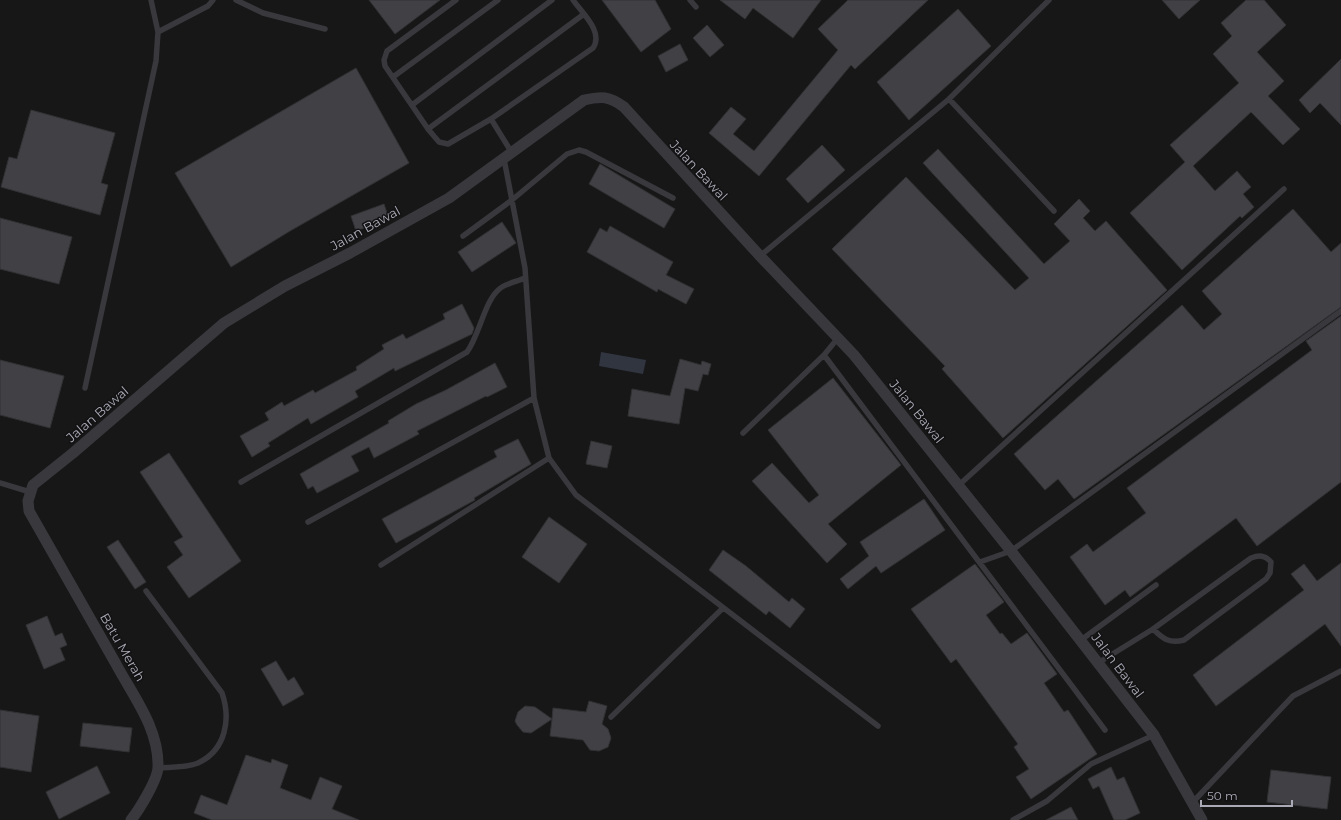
<svg xmlns="http://www.w3.org/2000/svg" width="1341" height="820" font-family="Montserrat,sans-serif">
<style>
.water{fill:#303540}
.building{fill:#414145;stroke:#323134}
.lines{fill:none;stroke-linecap:round;stroke-linejoin:round}
.service{stroke:#38383d;stroke-width:5.5}
.minor{stroke:#38383d;stroke-width:11}
.labels{text-anchor:middle;stroke-width:3;stroke-linejoin:round;paint-order:stroke}
.street-label{font-size:13px;fill:#aaaab7;stroke:#121213}
</style>
<rect width="100%" height="100%" fill="#171718"/>
<path class="water" d="M601 352 646 360 643 374 599 366Z"/>
<path class="building" d="M369 0H440L395 34Z
M602 0H655L671 29 641 52Z
M720 0H821L793 38 753 8 745 19Z
M848 0H928L855 69 851 65 759 176 709 133 731 107 746 119 733 134 754 151 838 50 818 29Z
M1162 0H1200L1179 19Z
M1246 0H1264L1286 25 1257 52 1284 81 1268 96 1300 129 1283 145 1251 112 1193 166 1215 191 1237 171 1251 187 1243 194 1254 207 1242 218 1240 216 1182 270 1130 213 1185 162 1170 145 1239 83 1213 54 1232 36 1221 23Z
M958 9 991 46 909 120 877 82Z
M707 25 724 45 710 57 693 38Z
M680 44 688 60 666 72 658 56Z
M1341 59V125L1320 103 1310 113 1299 100Z
M356 68 409 163 290 231 231 267 175 173Z
M31 110 115 133 101 183 108 185 100 215 1 187 9 157 17 159Z
M822 145 845 170 808 203 786 179Z
M938 149 1044 264 1070 241 1054 224 1079 199 1090 211 1083 218 1095 231 1106 221 1167 290 1003 438 942 369 945 366 832 249 906 177 1015 290 1029 278 923 163Z
M600 164 675 209 664 228 589 184Z
M384 204 389 219 356 231 351 216Z
M1293 209 1331 252 1341 243V307L1074 499 1058 479 1045 490 1014 454 1182 305 1204 330 1222 314 1202 291Z
M0 218 72 237 59 284 0 269Z
M502 222 516 243 472 272 458 252Z
M610 226 673 262 666 275 694 289 686 304 658 289 657 292 587 252 600 228 607 232Z
M462 304 474 328 472 334 395 371 394 368 355 391 358 397 311 424 308 418 268 443 270 446 252 457 240 436 269 420 265 413 282 402 284 406 313 390 315 393 357 370 356 367 384 349 382 345 403 334 406 339 445 319 443 314Z
M1341 316V482L1257 546 1236 518 1130 597 1125 590 1105 605 1070 557 1087 544 1093 552 1146 513 1127 488 1312 350 1306 341Z
M680 359 701 365 702 361 711 364 708 375 703 374 698 391 685 388 679 424 628 416 632 389 670 396Z
M0 360 64 376 50 428 0 415Z
M495 363 507 387 487 397 486 396 417 431 419 434 374 458 369 447 351 456 359 471 317 493 313 486 308 489 300 474 389 423 388 421 416 404 446 390Z
M833 378 901 465 828 524 847 544 827 563 752 481 772 463 809 503 819 495 768 430Z
M518 439 531 464 474 498 475 500 396 543 382 519 497 457 494 451Z
M591 441 612 446 607 468 586 464Z
M169 453 241 561 189 598 167 567 183 555 174 542 183 537 140 472Z
M924 499 945 530 881 573 876 566 848 589 840 579 869 556 860 542Z
M549 517 587 544 559 583 522 557Z
M118 540 146 582 135 589 107 547Z
M723 550 746 566 789 602 792 598 805 609 790 628 769 611 766 615 709 570Z
M1341 563V646L1325 624 1216 706 1193 675 1304 590 1291 574 1304 564 1317 581Z
M975 564 1004 602 986 615 1000 634 1002 633 1011 644 1027 633 1057 674 1044 683 1064 712 1068 710 1097 754 1031 799 1016 777 1029 769 1014 747 1018 744 956 659 951 663 911 609Z
M47 616 55 636 62 633 67 645 60 648 65 660 44 669 26 625Z
M276 661 288 681 294 677 304 694 283 706 261 669Z
M589 701 607 706 602 724 608 729 611 738 608 747 599 751 590 750 583 740 550 736 552 719 531 733 523 732 517 725 515 721 518 712 525 706 535 707 552 719 553 708 586 712Z
M0 710 39 716 31 772 0 767Z
M83 723 132 728 129 752 80 746Z
M246 755 271 763 272 759 288 765 280 788 311 800 320 777 342 786 332 809 359 820H212L194 813 201 795 227 805Z
M97 766 110 793 59 819 46 792Z
M1111 767 1117 780 1124 777 1140 813 1125 820H1114L1099 786 1093 789 1088 779Z
M1271 770 1331 777 1327 809 1267 802Z
M1071 807 1078 820H1046Z"/>
<g class="lines">
<path class="service" d="M236 0 263 13 325 29
M456 0 387 51 384 60 385 66 428 129 439 142 448 144 491 119 593 48C604 32 582 13 573 0
M690 0 696 7
M158 32 208 6 213 0
M393 77 498 0
M949 99 1054 211
M412 105 552 0
M491 119 512 153
M428 129 584 14
M504 159 525 268 534 398 549 458 576 495 878 726
M463 236 512 200 567 154 579 150 586 152 673 198
M760 256 949 99 1049 0
M824 355 1105 730
M85 388 156 61 158 32 151 0
M743 433 824 355 838 338
M241 482 467 352C480 335 485 297 502 287 509 283 518 281 525 278
M0 483 30 492
M959 485 1284 189
M308 522 534 398
M980 562 1011 551 1341 311
M381 565 549 458
M146 591 222 693C231 719 226 750 198 763 186 768 171 767 158 768
M1081 640 1156 585
M1098 663 1153 629 1251 558C1259 555 1265 555 1271 562L1270 573 1266 579 1184 640C1170 644 1163 639 1153 629
M611 717 723 608
M1192 803 1293 696 1341 671
M1013 820 1047 801 1091 764 1154 735"/>
<path class="minor" d="M131 820C139 810 158 779 158 767 159 728 133 696 116 664 87 613 58 562 29 511L28 501 33 485 73 453 224 323 285 286 350 253 449 198 584 100C602 96 609 96 624 107L760 256 854 355 1011 551 1154 735 1202 820"/>
</g>
<g class="labels">
<g class="street-label">
<text transform="translate(699 170) rotate(47)" y="5">Jalan Bawal</text>
<text transform="translate(365 228) rotate(-29)" y="5">Jalan Bawal</text>
<text transform="translate(917 411) rotate(51)" y="5">Jalan Bawal</text>
<text transform="translate(97 414) rotate(-41)" y="5">Jalan Bawal</text>
<text transform="translate(123 647) rotate(60)" y="5">Batu Merah</text>
<text transform="translate(1118 665) rotate(53)" y="5">Jalan Bawal</text>
</g>
</g>
<path d="M1201 800v6h91v-6" fill="none" stroke="#aaaab7" stroke-width="2"/>
<text x="1207" y="800" font-size="12" fill="#aaaab7" stroke="#121213" stroke-width="3" paint-order="stroke">50 m</text>
</svg>
